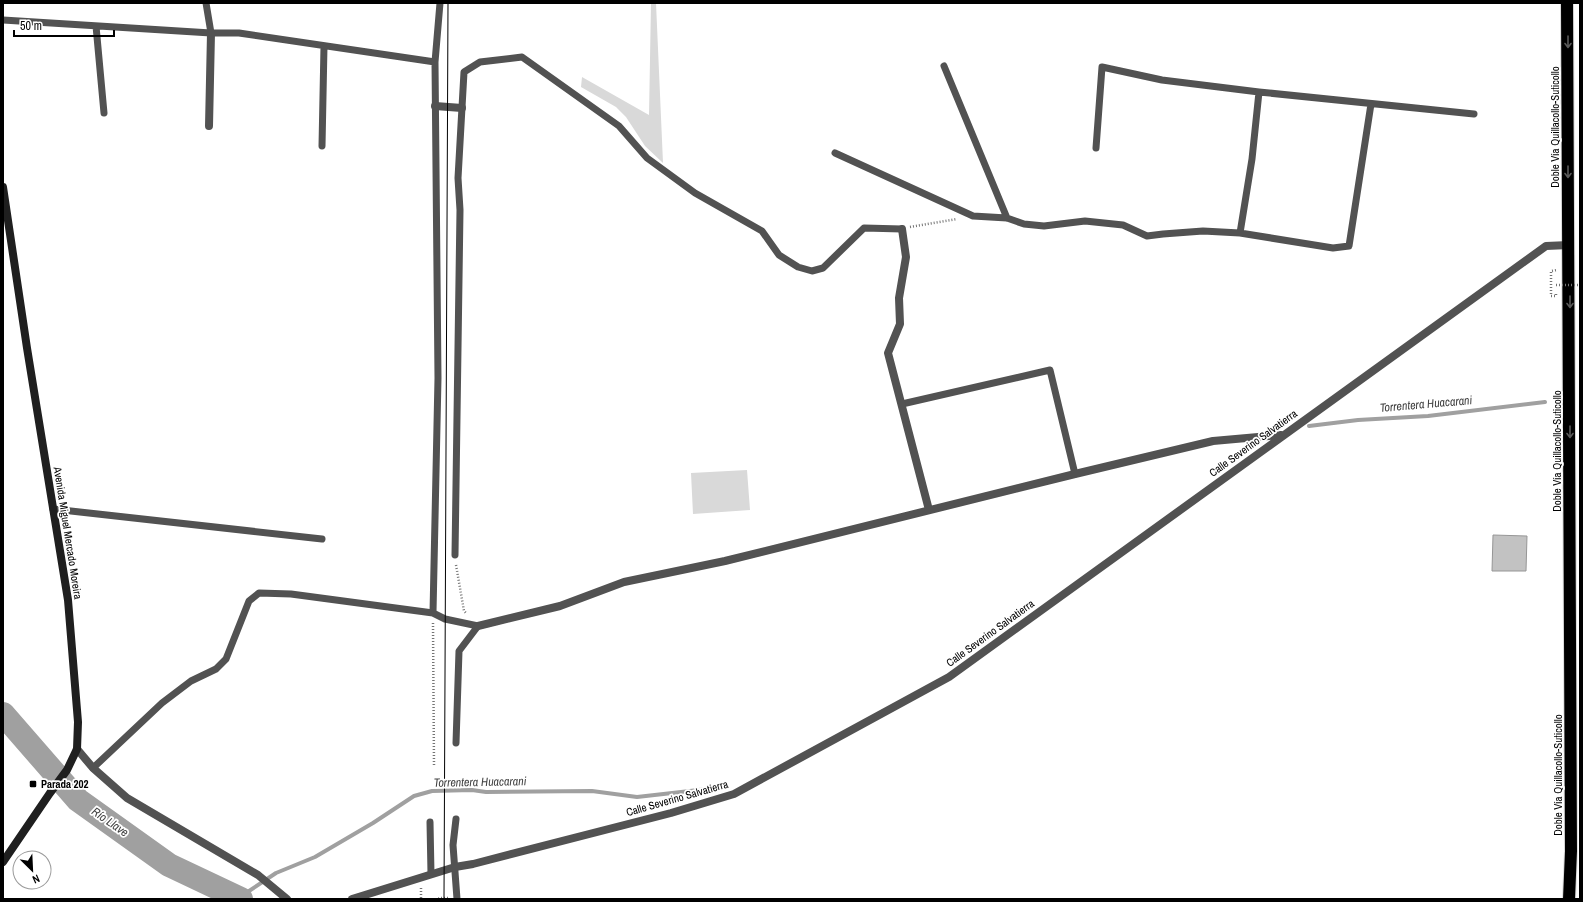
<svg xmlns="http://www.w3.org/2000/svg" width="1583" height="902" font-family="'Archivo Narrow',sans-serif">
<style>
.green{fill:#d9d9d9}
.lines{fill:none;stroke-linecap:round;stroke-linejoin:round}
.stream{stroke:#a0a0a0;stroke-width:4}
.river{stroke:#a0a0a0;stroke-width:24}
.building{fill:#c2c2c2;stroke:#969696}
.highway-casing{stroke:#dbdbdb;stroke-width:14}
.path{stroke:#747474;stroke-width:2.5;stroke-dasharray:1 2;stroke-linecap:butt}
.lane{stroke:#525252;stroke-width:7}
.street{stroke:#525252;stroke-width:8}
.secondary{stroke:#1f1f1f;stroke-width:8}
.highway{stroke:#000;stroke-width:12}
.tram{stroke:#000;stroke-width:1}
.path-bridge{stroke:#747474;stroke-width:2.5;stroke-dasharray:1 2;stroke-linecap:butt}
.oneway{stroke:#595959}
.poi-dot{fill:#000;stroke:#fff;stroke-width:1.5}
.labels{text-anchor:middle;stroke-width:3.5;stroke-linejoin:round;paint-order:stroke}
.street-label{font-size:11px;fill:#000;stroke:#fff}
.poi-label{font-size:11px;font-weight:bold;fill:#000;stroke:#fff;text-anchor:start}
.water-label{font-size:12px;font-style:italic;fill:#414141;stroke:#fff}
</style>
<rect width="100%" height="100%" fill="#fff"/>
<path class="green" d="M651 3H656L663 163 645 146 626 117 616 107 581 87 582 77 649 115Z
M747 470 750 510 693 514 691 473Z"/>
<g class="lines">
<path class="stream" d="M1309 426 1358 420 1428 416 1545 402
M240 897 276 873 315 857 373 823 414 796 432 791 472 790 486 792 592 791 637 797 725 787"/>
<path class="river" d="M3 714 78 800 169 865 241 899"/>
</g>
<path class="building" d="M1493 535 1527 536 1526 571H1492Z"/>
<g class="lines">
<g class="highway-casing">
<path id="highway" d="M1567 3 1571 851 1569 899"/>
</g>
<path class="path" d="M910 227 957 219
M1556 294V296H1551V271L1557 270
M456 565 464 611 467 614
M433 623 434 766
M421 888V899
M441 898H448
M436 899V898L441 899"/>
<path class="lane" d="M206 3 211 33
M3 20 211 33H239L435 62
M96 26 104 113
M944 66 1007 218
M322 146 324 46
M1096 148 1102 67 1162 80 1259 92 1474 114
M835 153 973 216 1007 218 1024 224 1044 226 1085 221 1123 225 1147 236 1163 234 1203 231 1240 233 1333 248 1349 246 1371 104
M1240 233 1252 159 1259 92
M902 404 1050 370 1075 474
M53 509 322 539
M455 555 460 210 458 178 464 72 480 62 522 57 619 126 647 158 695 193 762 231 779 255 798 267 812 271 823 268 864 228 902 229
M433 613 438 378 435 62 440 3
M93 768 162 703 191 681 216 669 226 659 249 601 259 593 291 594 433 613 445 619 478 626 459 651 456 743
M456 819 453 845 457 899
M430 822 431 874"/>
<path class="street" d="M435 106 462 108
M209 126 211 33
M902 229 906 257 899 298 900 324 888 353 929 510
M478 626 560 606 624 582 725 561 1075 474 1213 441 1281 435
M77 749 93 768 127 798 258 875 287 899
M352 899 455 867 473 864 671 813 734 794 949 677 1546 246 1569 245"/>
<path class="secondary" d="M3 187 27 348 68 600 78 722 77 749 67 770 50 793 3 862"/>
<use href="#highway" class="highway"/>
<path class="tram" d="M444 899 448 3"/>
<path class="path-bridge" d="M1556 285H1580"/>
</g>
<defs><path id="oneway-shaft" d="M-6 0H5M1.5-3L5.5 0L1.5 3" fill="none" stroke-width="1.6" stroke-linecap="round" stroke-linejoin="round"/></defs>
<g class="oneway">
<use href="#oneway-shaft" transform="translate(1568 42) rotate(90)"/>
<use href="#oneway-shaft" transform="translate(1568 172) rotate(90)"/>
<use href="#oneway-shaft" transform="translate(1570 302) rotate(90)"/>
<use href="#oneway-shaft" transform="translate(1570 432) rotate(90)"/>
</g>
<rect class="poi-dot" x="29" y="780" width="8" height="8" rx="2"/>
<g class="labels">
<g class="street-label">
<text transform="translate(1555 127) rotate(-90)" y="4">Doble Vía Quillacollo-Suticollo</text>
<text transform="translate(1253 443) rotate(-36)" y="4">Calle Severino Salvatierra</text>
<text transform="translate(1557 451) rotate(-90)" y="4">Doble Vía Quillacollo-Suticollo</text>
<text transform="translate(68 533) rotate(81)" y="4">Avenida Miguel Mercado Moreira</text>
<text transform="translate(990 633) rotate(-36)" y="4">Calle Severino Salvatierra</text>
<text transform="translate(1558 775) rotate(-90)" y="4">Doble Vía Quillacollo-Suticollo</text>
<text transform="translate(677 798) rotate(-16)" y="4">Calle Severino Salvatierra</text>
</g>
<g class="poi-label">
<text x="41" y="788">Parada 202</text>
</g>
<g class="water-label">
<text transform="translate(1426 404) rotate(-5)" y="4">Torrentera Huacarani</text>
<text transform="translate(480 782) rotate(-1)" y="4">Torrentera Huacarani</text>
<text transform="translate(110 822) rotate(35)" y="4">Río Llave</text>
</g>
</g>
<rect width="1583" height="902" fill="none" stroke="#000000" stroke-width="8"/>
<g transform="translate(32 870) rotate(156)"><circle r="19" fill="#ffffff" stroke="#999999"/>
<path d="M0-3L7 15L0 10L-7 15Z" fill="#000000"/>
<text y="-6" font-size="11" font-weight="bold" text-anchor="middle" fill="#000000">N</text>
</g>
<path d="M14 30v6h100v-6" fill="none" stroke="#000000" stroke-width="2"/>
<text x="20" y="30" font-size="12" fill="#000000" stroke="#ffffff" stroke-width="3" paint-order="stroke">50 m</text>
</svg>
